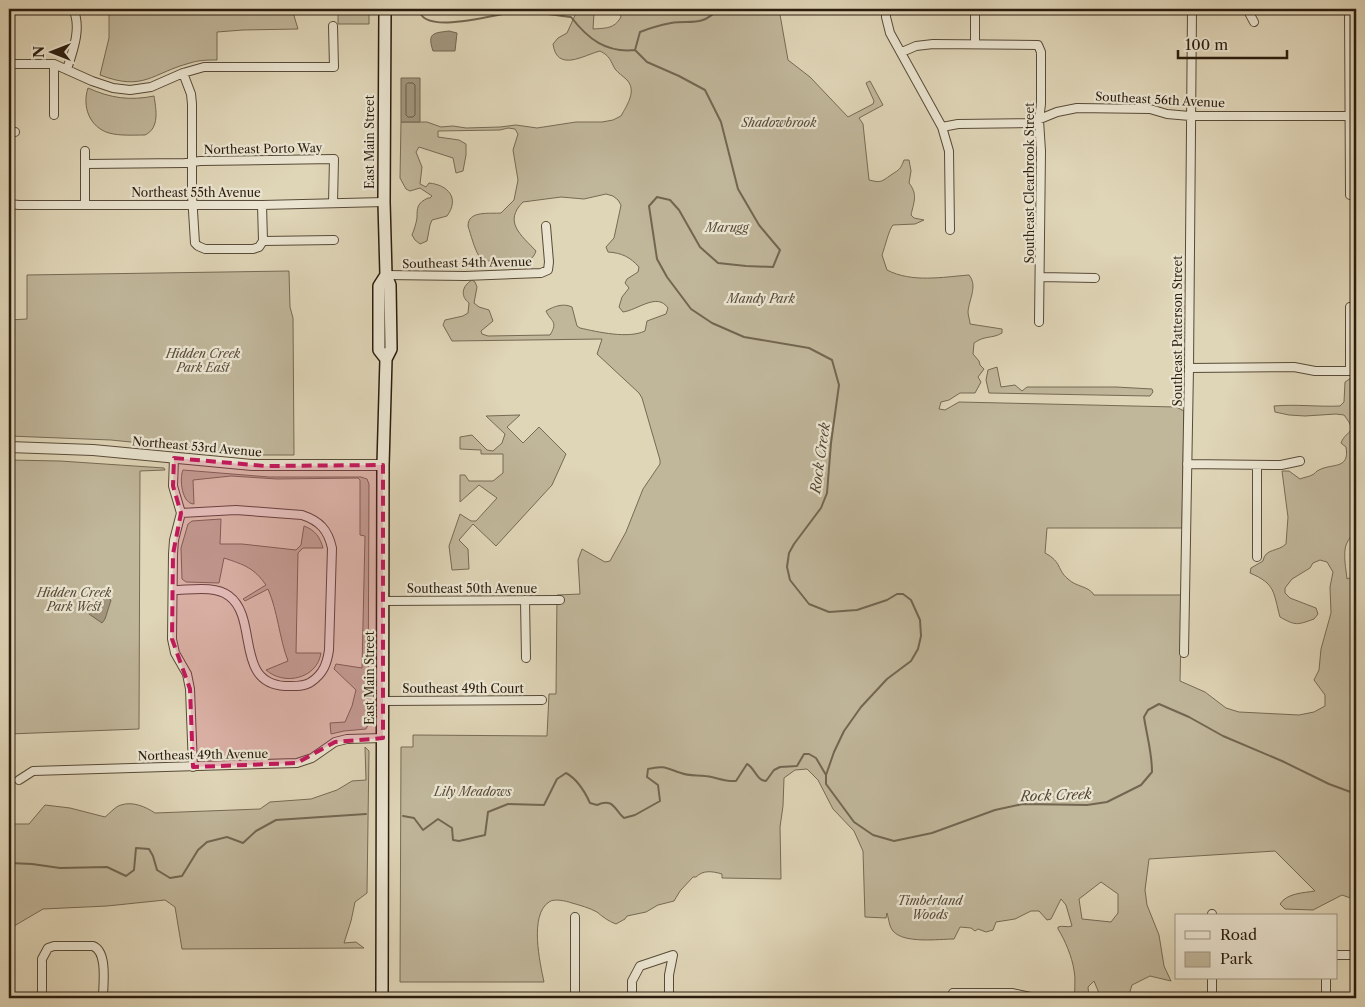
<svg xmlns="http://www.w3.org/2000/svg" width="1365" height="1007" font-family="'Libre Caslon Text',serif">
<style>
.green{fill:#c0b69a;stroke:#766a54;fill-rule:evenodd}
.water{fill:#a2967e;stroke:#726651}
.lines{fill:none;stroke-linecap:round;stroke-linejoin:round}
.shore{stroke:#665a46;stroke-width:1}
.stream{stroke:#726651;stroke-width:2}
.minor-casing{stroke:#584b38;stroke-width:10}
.tertiary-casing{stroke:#584b38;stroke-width:12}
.secondary-casing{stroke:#2b1d0e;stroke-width:14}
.minor{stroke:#eae4d0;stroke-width:8}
.tertiary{stroke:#eae4d0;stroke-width:10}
.secondary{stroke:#eae4d0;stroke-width:11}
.marked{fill:#c2185b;fill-opacity:0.2;stroke:#c2185b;stroke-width:4;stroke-dasharray:10 6;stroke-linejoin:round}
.labels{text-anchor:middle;stroke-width:4.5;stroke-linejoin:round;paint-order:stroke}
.street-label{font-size:12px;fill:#2b1d0e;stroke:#eae4d0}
.park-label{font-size:12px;font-style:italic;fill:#584b38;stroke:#eae4d0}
.water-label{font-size:14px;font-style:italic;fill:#554735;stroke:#eae4d0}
</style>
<rect width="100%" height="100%" fill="#dfd5b7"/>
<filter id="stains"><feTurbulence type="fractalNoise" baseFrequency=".004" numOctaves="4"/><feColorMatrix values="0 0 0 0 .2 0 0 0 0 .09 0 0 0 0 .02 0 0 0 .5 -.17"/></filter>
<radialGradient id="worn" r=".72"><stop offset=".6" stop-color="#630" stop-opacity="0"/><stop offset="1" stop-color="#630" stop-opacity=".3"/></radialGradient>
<path class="green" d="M80 9H292L298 29 243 30 217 32V60C208 60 199 60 190 63 152 73 144 92 100 75L109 38V13H81Z
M338 9H369V24H338Z
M552 9H597L594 13 593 29C606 28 614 29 621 17L619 9H779L788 60 810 77 848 117 873 104 874 101 866 83 870 81 883 105 859 118 863 124 869 180C881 183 881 182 891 175 900 169 900 170 904 160H909L911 171 909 183C918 195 914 201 911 215L914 218 924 220 915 224 893 225C889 229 885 247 882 255L887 270C912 283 943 277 969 275 978 286 969 299 968 312 968 316 970 320 970 324L1002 329V333C992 339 985 335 974 343L973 354 979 361 980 365 984 369 978 377 981 382 975 393H960L949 400 941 402 939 409 945 410 959 402 1176 407 1184 411 1182 528H1047L1045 553C1062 562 1057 570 1068 579 1076 587 1089 586 1094 595H1182L1180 681 1205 692 1226 708 1239 712 1299 715 1314 712 1325 706V695L1314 680 1319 670 1321 649 1331 613 1330 587 1333 572 1327 562 1320 560 1313 563 1310 568 1292 579 1285 588V593L1290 598 1316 608 1318 614 1314 619C1297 625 1296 626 1280 617 1273 592 1276 584 1250 573L1251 568 1263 561C1265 548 1278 552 1286 544L1288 517 1282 471H1289L1300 479C1304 477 1309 477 1312 475 1315 474 1316 471 1319 470 1332 463 1350 470 1346 447L1341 443C1347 428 1359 435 1344 415L1336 414 1305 416 1289 415 1275 412 1274 406C1296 404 1318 407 1340 406L1344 402 1345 382 1351 378 1356 380V389L1352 394V399L1356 401V435L1352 446 1354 451 1356 452V527C1354 534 1348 539 1346 545 1343 555 1346 569 1347 579L1356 575V900L1342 895 1313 910 1285 909 1280 904C1287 893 1303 893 1315 891L1275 851 1149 859 1145 890 1147 905 1159 935 1164 966 1171 981 1150 976 1132 985 1128 998H1101L1094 981 1088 987 1089 998H1075C1074 989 1076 979 1074 970 1072 957 1065 940 1058 929V927C1063 925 1067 928 1072 926L1066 905 1061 899 1051 919 1047 920 1039 911H1031L1015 919 996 922 993 930 986 932 978 929 975 931 971 928 960 927 954 939C939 939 904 944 893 931 889 926 889 920 887 913L886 918 865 917 863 851 854 831 833 809 818 780 807 769 795 770 784 778 783 806 780 827 781 879 722 878V874C712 871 703 870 696 877H693L680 891 674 901 658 905 646 912 627 916 625 919 616 924C608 921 603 917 597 912 590 908 579 905 572 903 566 901 554 898 549 902 529 915 540 963 544 982H400L401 747H413V735L547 736 549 694H556L557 595 580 594 578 560 582 549 605 562 610 561 626 532 643 489 660 464V460L642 398 639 393 597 354 602 339 452 341 443 325 445 320 463 316 468 313 469 303C460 296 462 286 472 280L475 282 477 287 474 303 479 307 489 310 493 321 481 331 482 334 488 336 550 335C559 321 550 321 546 311 554 306 564 303 572 307L577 326 580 328C598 332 628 339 645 331L647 321 666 314 668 308C657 292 638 310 623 312L619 307 622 297 629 288 625 283 627 279 638 272 639 267C630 257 622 253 608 252L606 247 614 238 620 210 621 205 618 200 613 196 606 194 584 199 561 197 523 202C503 222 521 235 536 251 535 254 533 258 529 260 522 265 485 264 479 256 474 248 471 235 468 226 468 210 490 214 501 213L514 200 518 180 513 150 518 134 515 129 508 128 500 130 438 131V137L459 140 466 144V155L463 171 456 173 453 158 419 147 416 152 422 167 420 184 426 187 429 183C448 185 460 198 447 216L432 220 430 225 427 241 420 244 415 240 412 235C414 230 416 224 417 218 417 208 417 203 428 198H430L432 196 420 188 410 191 406 189 400 178 401 122H427L441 127 453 126 466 128 500 127 516 125 537 128 576 122H602L613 120 621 116C627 105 637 91 627 80 623 76 618 73 615 69 610 60 610 56 600 51 584 55 557 73 553 44L558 38 567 33 576 13 554 11ZM1101 882 1118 894V913L1111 922 1082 919 1079 899Z
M88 88C110 98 130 101 154 96 156 109 160 128 145 135 133 135 120 136 109 133 89 127 82 106 88 88Z
M289 271 290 307 293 318 294 455H260L111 440 9 436V320L27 319V275Z
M997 367 1001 387 1015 385 1022 391 1027 387H1116L1152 389 1153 392 1150 396 989 393 986 380 988 370Z
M520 415 507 427 523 443 539 427 566 454 552 485 496 546 473 524 459 540 468 549 469 569 452 570 449 546 460 514 471 521H476L497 498 479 485 460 502V475H465L469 481H493L503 473V454H481V450L460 449V437L472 435 487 450 493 451 502 443 505 434 486 416Z
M9 460 60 461 164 468 165 470 140 471 139 729 9 734Z
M183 470 269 477H361L367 479 369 484 368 725 366 729 344 731 331 734 330 723 345 722 352 706 356 690 334 669 336 664 362 668 365 536 360 535V480L358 478 277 479 231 476 193 480 194 504C182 504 179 479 183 470Z
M221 519 220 544H242L296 550 301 545 304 526C315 530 320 537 323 548H303L298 553 296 653H321C317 679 284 686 266 670L288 661C279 637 278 612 268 589L245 601 243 599 266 585C254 568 245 565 224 558L219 583 186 582 182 579 181 548 188 524 192 521Z
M365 747 369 751 367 893 355 902 351 921 344 943 356 942 364 948 182 949 175 907 165 900 107 906 43 909 9 929V824H29L45 805 70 808 105 817C110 813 116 806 121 805 133 801 146 807 155 813L260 809 270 802 311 799 337 790 352 781 366 780Z"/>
<path class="water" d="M449 31 457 33 455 51H433C427 33 433 33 449 31Z
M401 78H420V122H401Z
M99 595 111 600 105 619 102 623 89 614V610Z"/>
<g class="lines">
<path class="shore" d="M408 83H413L415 85V115L413 117H408L406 115V85Z"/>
<path class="stream" d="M419 9C422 37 499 13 516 12 534 11 553 15 571 17 588 39 606 53 635 50
M635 50 647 62 679 76 705 90 721 122 738 189 759 225 780 250 773 267 746 266 718 263 700 247 679 210 670 200 657 197 649 206 657 259 667 277 691 309 712 323 744 337 809 348 832 360 839 385 831 443 827 493 821 508 794 544 789 553 787 567 790 580 809 604 829 612 857 610 887 600 897 594H903L911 600 920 620 921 636 918 649 911 661 887 679 861 707 844 731 834 752 826 775V784L854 822 873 835 894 841 932 833 995 810 1023 804 1087 805 1107 802 1141 785 1152 772C1152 752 1147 737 1144 717L1148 710 1159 704 1189 717 1223 736 1282 761 1329 784 1356 794
M635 50 640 32C650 28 661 25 671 23 691 20 702 27 718 9
M403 816 414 818 423 830 438 819 452 828 453 840 459 841 485 835 488 812 508 804 544 805 557 779 566 773C577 779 585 792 590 803L597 805C614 797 615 811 624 818L635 815 660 801 658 785 647 777 648 769C664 765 666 768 681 773 688 776 697 775 705 776 716 777 724 782 736 781L747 764C755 768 756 780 766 781L774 770 780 767 797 766 804 754H809L816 758 826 775
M9 863 32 864 60 868 107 867 126 876 134 870 136 848 149 849 153 856 157 870 170 878 182 876 198 850 207 842 227 837 243 843 256 831 276 820 366 814"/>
<g class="minor-casing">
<path id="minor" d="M886 9V17L890 33 942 127 949 151 950 230
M975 9V44
M1247 9 1254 22
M1349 9 1350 195
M902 52 916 46 933 44 1038 45 1041 52V104L1039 120 1041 151 1039 322
M9 64H54L92 81 113 88 130 90 151 87 183 73 204 67H334L333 26
M54 64V115
M67 69C73 51 82 27 73 9
M183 73 191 94 192 104V195L195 243 198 246 205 249H253L259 247 263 241 262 205
M942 127 958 124 1030 123 1057 112 1077 108 1150 109 1167 114 1190 116H1349
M9 132H15
M85 151V205
M85 164 185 163 200 161 334 159 333 203
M9 204 19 205H262L384 202
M263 241 334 240
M386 275 465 276 541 273 548 270 549 262 546 226
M1040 277 1095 278
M1350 307V371
M1189 368 1294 367 1315 371H1356
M174 458 173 486 181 513 174 540 173 554 172 639 175 653 187 674 190 689 193 767
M1187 464 1281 465 1300 461
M1257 465V557
M173 590C190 590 215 585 229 596 259 618 234 683 285 686 293 686 304 687 311 682 323 674 327 664 329 650L332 548C328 530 320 521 302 515L236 510 181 513
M525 600 526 658
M384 601 560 600
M1184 653 1189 368 1192 9
M383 701 542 700
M19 780 33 771 297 763 312 758 335 742 347 739 383 738
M1212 914V916
M1336 955H1356
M42 998V959L48 948 54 946H93C108 952 103 984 103 998
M575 998V917
M632 998V981L640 966 673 955 669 975V998
M953 998V993H1012L1035 998
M1212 998V978
M1326 998V978"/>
</g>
<g class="tertiary-casing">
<path id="tertiary" d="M9 447 93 450 252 465H383"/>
</g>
<g class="secondary-casing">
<path id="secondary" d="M386 359 379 350V286L386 275
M382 998 383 465 386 359 391 349 390 285 386 275 384 202 385 9"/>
</g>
<use href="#minor" class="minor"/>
<use href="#tertiary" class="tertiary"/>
<use href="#secondary" class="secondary"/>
</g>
<path class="marked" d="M174 458 265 466 383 465V738L335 742 297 763 193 767 190 689 172 639 173 554 181 513 173 486Z"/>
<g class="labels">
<g class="street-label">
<text transform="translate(1160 100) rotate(3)" y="4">Southeast 56th Avenue</text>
<text transform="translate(370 142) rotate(-90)" y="4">East Main Street</text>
<text transform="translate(263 149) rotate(-1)" y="4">Northeast Porto Way</text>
<text transform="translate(1030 183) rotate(-90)" y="4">Southeast Clearbrook Street</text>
<text x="196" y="197">Northeast 55th Avenue</text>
<text transform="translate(467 263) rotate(-1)" y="4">Southeast 54th Avenue</text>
<text transform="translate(1178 331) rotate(-90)" y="4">Southeast Patterson Street</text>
<text transform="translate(197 447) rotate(5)" y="4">Northeast 53rd Avenue</text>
<text x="472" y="593">Southeast 50th Avenue</text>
<text transform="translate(370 678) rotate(-90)" y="4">East Main Street</text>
<text x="463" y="693">Southeast 49th Court</text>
<text transform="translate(203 755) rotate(-1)" y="4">Northeast 49th Avenue</text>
</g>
<g class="park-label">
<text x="779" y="127">Shadowbrook</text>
<text x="727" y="232">Marugg</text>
<text x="761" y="303">Mandy Park</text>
<text x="203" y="358">Hidden Creek<tspan x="203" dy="14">Park East</tspan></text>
<text x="74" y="597">Hidden Creek<tspan x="74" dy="14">Park West</tspan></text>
<text x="473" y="796">Lily Meadows</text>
<text x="930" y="905">Timberland<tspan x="930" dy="14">Woods</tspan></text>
</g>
<g class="water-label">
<text transform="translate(820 458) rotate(-82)" y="5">Rock Creek</text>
<text transform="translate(1056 795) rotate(-2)" y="5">Rock Creek</text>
</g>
</g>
<rect width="1365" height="1007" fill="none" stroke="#dfd5b7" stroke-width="30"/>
<rect x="10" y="10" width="1345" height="987" fill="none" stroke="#2b1d0e" stroke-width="2.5"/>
<rect x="15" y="15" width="1335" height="977" fill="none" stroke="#2b1d0e"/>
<rect x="1175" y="914" width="162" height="65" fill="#eae4d0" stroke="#9e9482"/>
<rect x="1185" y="931" width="25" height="8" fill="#eae4d0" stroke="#9e9482"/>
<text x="1220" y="940" font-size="15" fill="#2b1d0e">Road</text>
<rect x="1185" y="952" width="25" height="15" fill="#c0b69a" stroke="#9e9482"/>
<text x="1220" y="964" font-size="15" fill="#2b1d0e">Park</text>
<g transform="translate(52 52) rotate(270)" stroke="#eae4d0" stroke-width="4" paint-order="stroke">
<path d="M0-4L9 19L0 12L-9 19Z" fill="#2b1d0e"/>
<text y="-8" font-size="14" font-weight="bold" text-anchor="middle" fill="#2b1d0e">N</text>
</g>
<path d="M1178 50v8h109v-8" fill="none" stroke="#2b1d0e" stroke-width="2.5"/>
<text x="1185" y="50" font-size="15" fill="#2b1d0e" stroke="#eae4d0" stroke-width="4" paint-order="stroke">100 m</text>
<rect width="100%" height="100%" filter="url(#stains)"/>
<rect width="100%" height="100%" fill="url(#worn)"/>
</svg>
